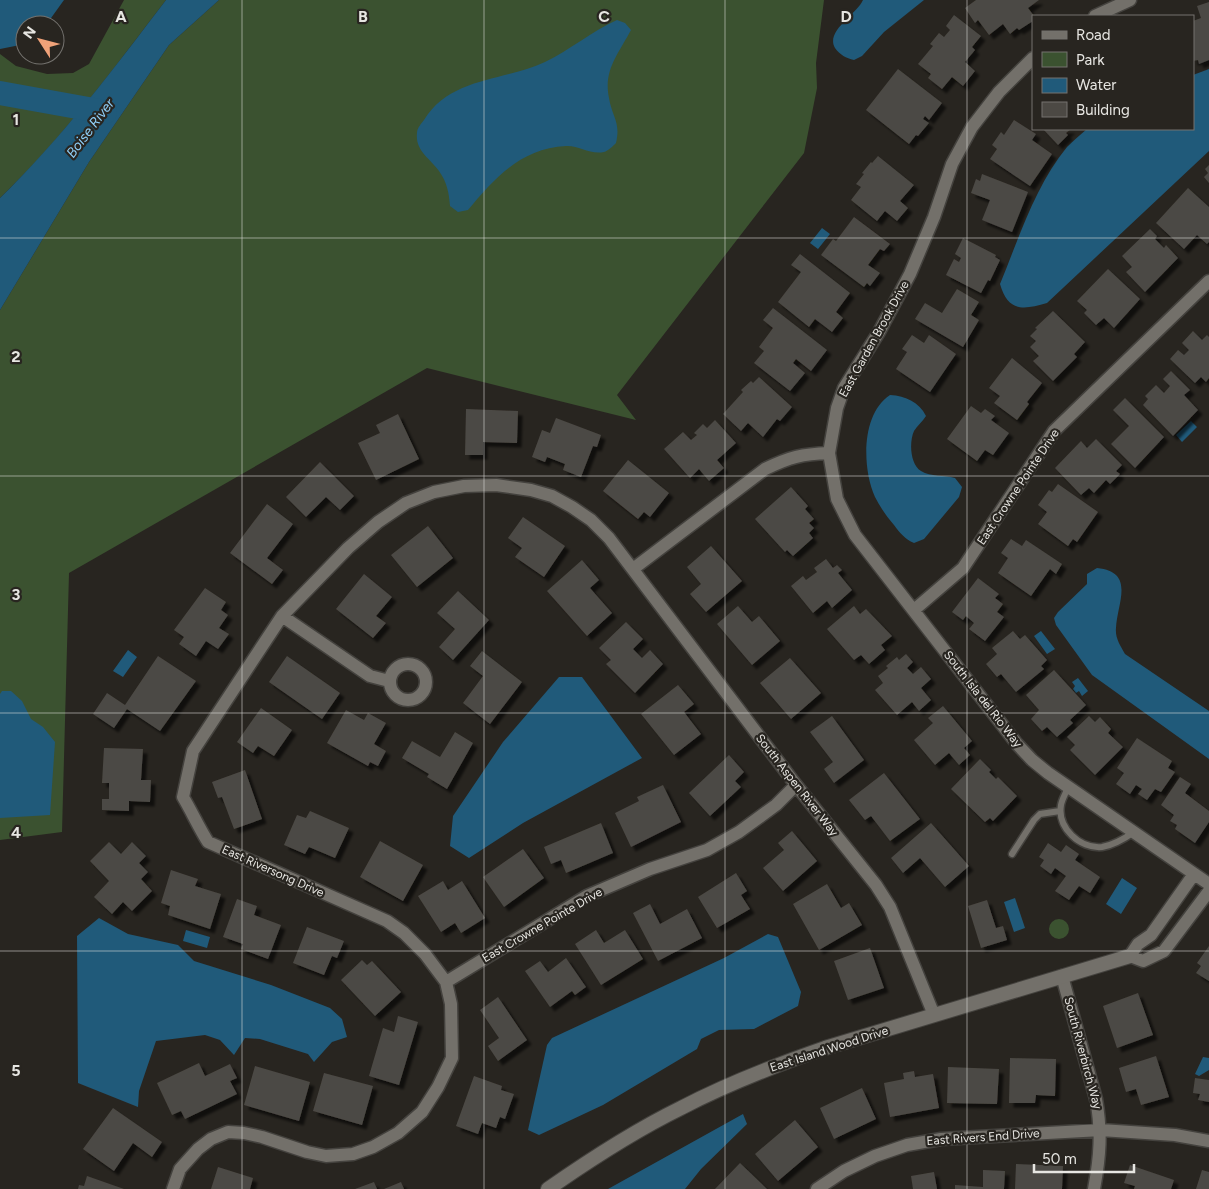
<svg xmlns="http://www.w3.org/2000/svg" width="1209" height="1189" font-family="Figtree,sans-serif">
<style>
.green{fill:#3b5230}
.water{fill:#205a7a}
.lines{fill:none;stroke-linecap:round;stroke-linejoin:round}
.river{stroke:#205a7a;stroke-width:24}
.building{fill:#4c4944;filter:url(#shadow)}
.service-casing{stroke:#44423e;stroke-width:9}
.minor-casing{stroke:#44423e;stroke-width:15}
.tertiary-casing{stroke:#44423e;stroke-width:16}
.service{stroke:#73706a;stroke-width:6}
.minor{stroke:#73706a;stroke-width:12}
.tertiary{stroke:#73706a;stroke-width:14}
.grid{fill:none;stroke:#e7e6e2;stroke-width:1;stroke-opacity:0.55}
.labels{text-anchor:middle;stroke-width:4.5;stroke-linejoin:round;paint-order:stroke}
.street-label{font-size:12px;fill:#e7e6e2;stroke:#282520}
.water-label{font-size:14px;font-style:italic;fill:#90d0f9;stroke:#282520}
.grid-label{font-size:16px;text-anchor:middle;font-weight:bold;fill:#e7e6e2;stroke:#282520;stroke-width:4.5;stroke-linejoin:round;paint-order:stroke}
</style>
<defs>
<filter id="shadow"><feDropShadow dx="4.5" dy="4.5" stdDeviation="1" flood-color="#0009"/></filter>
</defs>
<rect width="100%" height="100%" fill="#282520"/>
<path class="green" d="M124 0H166C114 68 62 139 0 198V54L16 66 47 74 73 73 89 64Z
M219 0H824L816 63 817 88 804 153 617 395 636 420 427 368 69 573 62 832 0 840V310L89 162 169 45Z
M1049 929a10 10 0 1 1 20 0a10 10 0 1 1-20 0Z"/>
<path class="water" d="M0 0H64L46 25H25V44L0 49Z
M166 0H219L169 45 89 162 0 310V198C62 138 114 68 166 0Z
M863 0H924L884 32 862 56 854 60C846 58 840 55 835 48 825 31 857 14 863 0Z
M617 20 625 23 631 30C619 53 603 70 609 98 612 117 621 122 616 143 613 146 608 151 604 152 590 155 578 145 566 146 521 148 494 179 468 210L458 212 450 206C449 193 447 182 439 171 430 158 415 151 417 133 417 128 421 124 424 120 450 77 504 81 545 62 570 50 592 31 617 20Z
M1209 69V151L1047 303C1023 310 1008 312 1000 284 1019 238 1035 186 1067 147 1073 141 1080 135 1087 129H1193V75Z
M822 228 830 234 818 249 810 243Z
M890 395C906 396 919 402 926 416 923 421 917 426 914 431 909 442 910 464 921 471 931 477 944 475 955 478L962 487 959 497 924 539 914 543C905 539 900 533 894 525 887 517 880 507 875 497 862 468 861 414 890 395Z
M1191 421 1197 427 1182 442 1176 435Z
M1097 568C1136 572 1117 603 1116 628 1115 638 1120 645 1125 654L1209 711V759L1092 675 1056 625 1054 618 1058 612 1087 584V574Z
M1041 631 1055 649 1047 654 1034 636Z
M128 650 137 657 123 677 113 671Z
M559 677H582L642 758 523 823 469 858 450 846 453 816 503 742Z
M1078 678 1088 691 1082 696 1079 691 1076 693 1073 689 1075 686 1072 682Z
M2 691H11L22 701 31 719 43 727 55 742 50 815 0 818V694Z
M1122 878 1137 888 1121 914 1106 904Z
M1015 898 1025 928 1014 932 1004 902Z
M99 918 128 934 178 945 194 961 271 985 330 1008 342 1019 347 1037 332 1042 314 1062 308 1054 260 1039 245 1038 234 1055 220 1040 205 1035 156 1041 139 1091 138 1107 78 1083 77 936Z
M186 930 210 937 207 948 183 941Z
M768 934 778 937 801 992 798 1006 754 1029 719 1030 701 1039 697 1049 603 1105 539 1135 528 1130 547 1045 552 1038 724 958Z
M1203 1057 1209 1058V1070L1199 1076 1195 1074Z
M743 1114 747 1124 701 1169 685 1189H608Z"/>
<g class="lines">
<path class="river" d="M0 93 105 112"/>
</g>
<path class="building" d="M976 0H1039L1028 8 1034 16 1033 21 1019 30 1017 28 1010 34 1003 24 989 35 978 20 975 23 965 8Z
M1209 2V60L1199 64 1198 60 1193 61V21L1201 18 1197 6Z
M954 15 981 36 972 47 975 50 965 62 975 71 963 86 952 77 942 89 928 78 931 74 918 64 933 46 930 44 939 33 944 37 950 30 946 26Z
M898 69 942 103 929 120 925 116 923 119 929 123 918 136 916 135 909 144 866 110Z
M1014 120 1036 134 1032 140 1052 154 1030 186 990 159 997 149 992 145 1001 132 1004 135Z
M1043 129H1071L1066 133 1068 135 1058 145Z
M878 156 914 185 900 201 908 208 897 221 885 211 877 221 851 200 861 187 856 184 864 174 862 173 871 162 872 163Z
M1209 165V183L1204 177 1208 173 1205 169Z
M982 174 1028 192 1012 232 982 220 990 200 971 193 976 179 980 181Z
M1188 188 1209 207V242L1207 244 1197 235 1184 249 1156 223Z
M854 217 890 244 884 251 880 249 868 265 880 273 870 286 867 283 864 287 821 255 833 239 836 241Z
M1150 229 1157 236 1155 239 1164 248 1166 245 1178 258 1145 292 1126 272 1132 267 1122 256Z
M963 238 996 255 995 257 1000 260 990 281 988 280 981 293 946 275 954 259 959 262 961 258 955 254Z
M800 254 850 293 836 312 843 318 832 332 815 319 809 327 778 302 801 272 791 265Z
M1108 269 1140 299 1114 328 1104 318 1096 325 1084 313 1087 310 1077 301Z
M957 289 979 302 971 315 979 320 963 347 915 319 925 303 942 313Z
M773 308 827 350 811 371 796 359 793 363 805 373 790 391 754 363 764 351 759 347 773 328 763 320Z
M1053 311 1085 342 1074 354 1077 357 1053 381 1033 361 1039 356 1030 347 1036 341 1030 336 1037 329 1035 328Z
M1193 331 1202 340 1207 335 1209 337V378L1206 382 1201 377 1195 383 1170 359 1178 350 1184 355 1189 350 1182 343Z
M912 335 924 343 929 335 956 354 930 392 896 369 907 352 902 349Z
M1012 358 1042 383 1027 402 1029 404 1017 420 994 403 1000 396 989 388Z
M1171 371 1190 390 1184 395 1198 410 1173 436 1143 405 1148 399 1145 396 1156 385 1164 393 1170 386 1163 379Z
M759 377 792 407 780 421 777 419 763 437 748 423 741 431 723 414 743 392 741 390 751 381 753 383Z
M1125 398 1164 437 1135 468 1111 444 1129 426 1113 410Z
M971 406 981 413 985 409 995 416 991 420 1009 433 993 455 985 450 977 461 947 439Z
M466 409 518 411 517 443 483 442V455H465Z
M398 414 419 459 376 480 358 443 380 433 376 425Z
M556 418 601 435 597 447 593 446 581 477 563 470 565 464 547 457 545 462 532 457 542 430 550 433Z
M715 420 736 443 717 460 724 468 709 481 699 469 690 478 664 449 683 432 691 440 697 435 694 433 703 424 707 428Z
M1096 439 1122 465 1116 471 1120 474 1110 484 1106 480 1094 493 1089 488 1081 495 1055 468 1081 441 1087 448Z
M628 460 669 493 650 517 644 512 638 519 603 491Z
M320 462 354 496 340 510 326 497 306 517 286 497Z
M1058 484 1098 512 1077 542 1073 539 1068 546 1038 524 1047 512 1038 505 1049 490 1052 492Z
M791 487 808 506 805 509 814 519 809 523 814 528 809 533 813 538 793 556 787 550 785 552 755 519Z
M267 504 293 524 267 558 283 570 272 584 230 553Z
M523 517 565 546 544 577 515 557 522 548 508 538Z
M428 526 453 558 417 587 391 555Z
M1011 539 1022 546 1026 540 1062 564 1056 574 1050 569 1031 596 998 573 1008 558 1001 553Z
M711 546 742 581 706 612 690 594 701 584 687 567Z
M826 559 833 568 837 565 842 570 838 573 852 590 832 608 827 601 813 613 791 586 803 576 806 580 817 572 814 568Z
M582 560 599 580 590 588 612 613 587 636 547 591Z
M364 574 392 597 376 616 386 623 373 638 336 609Z
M978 578 999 594 995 598 1003 604 997 612 1004 617 985 641 969 629 974 623 966 616 963 620 952 612Z
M205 588 226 602 221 610 228 615 219 628 229 634 218 649 206 641 196 656 179 644 184 637 174 630Z
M458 591 489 620 453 660 439 647 455 629 437 613Z
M738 606 752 622 759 616 780 641 752 665 717 624Z
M854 606 860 614 866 609 892 636 881 645 885 650 869 664 861 655 854 660 827 629Z
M626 622 643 639 633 649 642 658 650 650 663 664 635 693 606 664 611 660 599 648Z
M1013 631 1020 639 1025 635 1047 660 1041 666 1044 669 1016 692 1001 674 997 677 986 664 997 654 992 648Z
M482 651 522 682 490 724 463 703 483 676 470 666Z
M906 654 913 662 907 668 913 674 921 667 931 679 921 688 931 700 919 711 912 702 897 715 875 690 883 683 878 676 888 668 886 666 897 657 899 660Z
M158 656 196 681 160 731 127 709 114 728 93 714 107 693 125 705Z
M287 656 340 693 322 719 269 682Z
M790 658 821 693 791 719 760 683Z
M1054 670 1086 705 1070 720 1073 723 1057 737 1047 727 1042 731 1031 719 1039 710 1026 695Z
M678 685 694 704 684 712 701 734 674 755 641 714Z
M943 706 972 741 964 748 970 755 959 765 949 753 935 765 914 740 933 723 928 718Z
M261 708 292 730 274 756 258 746 253 753 237 742Z
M346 710 364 720 368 713 386 723 374 744 386 751 378 766 370 762 368 766 327 743Z
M832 716 864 760 834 783 824 769 833 762 810 732Z
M1089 716 1095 722 1100 717 1111 729 1108 733 1123 747 1095 775 1070 750 1075 745 1067 737Z
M455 732 473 743 447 789 427 777 429 774 402 758 412 741 440 757Z
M1137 738 1172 761 1168 768 1175 772 1161 792 1155 789 1147 800 1138 794 1142 789 1136 785 1130 794 1116 784 1124 773 1117 768Z
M104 748 143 749 141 780H151L150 802 129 801V811L102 810V799H109V783H102Z
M729 755 744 772 735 781 741 787 710 816 689 793Z
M980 759 991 770 989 772 996 779 998 777 1017 796 993 821 990 818 985 822 951 789Z
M245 770 262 819 234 829 222 797 218 798 212 782Z
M884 773 920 819 890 841 871 816 865 820 849 800Z
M1180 777 1191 784 1185 793 1209 811V822L1195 843 1175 829 1177 825 1170 821 1174 815 1161 805Z
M663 785 681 822 631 847 615 813 639 801 637 797Z
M310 811 349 828 335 858 309 847 305 854 284 845 297 815 306 818Z
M601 823 613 853 566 873 561 860 551 864 544 847Z
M931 823 969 866 945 887 920 858 903 873 891 858Z
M792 831 817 861 783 891 763 868 784 850 778 843Z
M380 841 423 865 403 901 360 877Z
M109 842 121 854 132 842 146 856 139 863 148 872 141 879 152 891 132 911 123 902 112 914 94 897 109 881 90 861Z
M1048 843 1061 852 1066 845 1079 854 1075 860 1100 877 1090 893 1079 886 1069 900 1055 891 1066 876 1055 868 1051 874 1040 866 1044 860 1039 857Z
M523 849 544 878 504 907 483 877Z
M171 870 198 879 195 886 221 894 210 929 168 915 170 906 161 903Z
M736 873 747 891 741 895 750 909 717 928 698 897Z
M443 881 448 890 462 881 485 918 461 933 455 923 441 932 418 896Z
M827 884 841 908 849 903 862 925 819 950 793 904Z
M237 899 257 906 254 915 281 925 268 959 241 949 243 944 223 937Z
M987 900 996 928 1003 926 1007 940 981 948 968 906Z
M650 904 660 924 687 909 702 938 658 961 633 913Z
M307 927 344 941 337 958 332 956 324 975 293 963Z
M596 930 604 943 625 930 643 959 601 985 575 944Z
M1209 946V981L1196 973 1201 966 1197 963Z
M870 948 884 988 848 1000 834 961Z
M566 958 586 987 575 995 572 991 550 1007 525 971 540 961 548 972Z
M362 960 367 965 372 961 401 992 375 1016 341 980Z
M1138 993 1153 1035 1117 1048 1103 1006Z
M498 997 527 1040 498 1061 488 1046 499 1038 480 1010Z
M398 1016 418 1022 399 1085 369 1076 383 1028 394 1032Z
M1156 1056 1169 1097 1141 1105 1136 1089 1126 1092 1119 1068Z
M1010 1058 1056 1059 1055 1096 1036 1095 1035 1103H1009Z
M199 1063 205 1076 230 1064 237 1078 230 1081 237 1094 185 1119 181 1111 172 1115 157 1083Z
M255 1066 310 1082 299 1121 244 1105Z
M948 1067 999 1069 997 1104 947 1103Z
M914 1071 915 1077 933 1074 939 1108 890 1117 884 1083 904 1079 903 1073Z
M324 1073 373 1086 362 1125 313 1111Z
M474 1076 502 1086 501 1090 514 1094 505 1119 500 1117 496 1128 482 1123 478 1134 456 1126Z
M1195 1078 1209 1080V1102L1198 1100 1200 1094 1193 1093Z
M862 1088 876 1119 834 1139 820 1108Z
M113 1108 162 1142 152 1157 133 1143 114 1171 83 1149Z
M795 1120 818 1147 778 1181 755 1154Z
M740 1163 767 1189H715Z
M1016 1164 1063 1166 1062 1189H1015Z
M1130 1165 1174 1180 1171 1189H1134L1135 1186 1124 1183Z
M218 1167 253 1178 250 1189H211Z
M983 1170 1005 1171 1004 1189H955V1185L983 1187Z
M1202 1170 1209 1172V1189H1196Z
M934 1172 937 1189H913L911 1176Z
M87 1176 124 1189H78L79 1185 84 1186Z
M374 1182 377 1189H355Z
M401 1182 404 1189H384Z"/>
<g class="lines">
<g class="service-casing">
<path id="service" d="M1068 787C1066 793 1062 799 1061 805 1057 828 1080 849 1102 847 1114 845 1124 839 1134 832
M1012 854 1034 820 1040 814 1060 811"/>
</g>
<g class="minor-casing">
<path id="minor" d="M1095 16 1130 0
M1033 58 999 92 972 127 952 164 934 217 910 274 879 332 844 388 837 408 829 453 837 499 855 535 1017 744 1032 760 1048 773 1209 884
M633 569 765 469C790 457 802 454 829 453
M914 610 963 568 1054 431 1209 281
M282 616 370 676 389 681
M390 682a18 18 0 1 1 36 0a18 18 0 1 1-36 0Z
M1194 874 1151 935 1138 944 1130 956 1143 961 1164 951 1209 891
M1062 976 1096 1099C1102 1132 1100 1157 1094 1189
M446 982 587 896 650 869 707 850 739 832 776 805 796 785
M173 1189 180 1169 198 1149 211 1139 228 1132 244 1133 262 1137 307 1152 326 1156 353 1154 373 1147 398 1133 422 1112 438 1087 452 1058 451 1004 446 982 425 954 404 933 387 921 208 842C199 828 192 812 183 797L193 751 282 616 348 548 378 522 406 503 434 492 464 486 496 485 531 490 552 496 572 507 591 520 609 538 796 785 876 885 890 907 934 1015
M817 1189 844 1171 875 1156 907 1145 941 1139 1101 1130 1175 1135 1209 1141"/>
</g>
<g class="tertiary-casing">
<path id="tertiary" d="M548 1189C591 1159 634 1131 681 1108 727 1084 776 1065 825 1048L1130 956"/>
</g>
<use href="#service" class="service"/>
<use href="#minor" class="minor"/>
<use href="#tertiary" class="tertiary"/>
</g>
<path class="grid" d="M242 0V1189M484 0V1189M725 0V1189M967 0V1189M0 238H1209M0 476H1209M0 713H1209M0 951H1209"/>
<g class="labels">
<g class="street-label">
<text transform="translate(874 339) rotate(-61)" y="4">East Garden Brook Drive</text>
<text transform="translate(1018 487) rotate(-56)" y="4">East Crowne Pointe Drive</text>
<text transform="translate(983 699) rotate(52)" y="4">South Isla del Rio Way</text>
<text transform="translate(797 785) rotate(52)" y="4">South Aspen River Way</text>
<text transform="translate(273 871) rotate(24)" y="4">East Riversong Drive</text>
<text transform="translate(542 925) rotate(-30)" y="4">East Crowne Pointe Drive</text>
<text transform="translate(829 1049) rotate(-18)" y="4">East Island Wood Drive</text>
<text transform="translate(1083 1053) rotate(75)" y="4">South Riverbirch Way</text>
<text transform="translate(983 1137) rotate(-4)" y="4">East Rivers End Drive</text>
</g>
<g class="water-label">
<text transform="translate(90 128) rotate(-53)" y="5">Boise River</text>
</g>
</g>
<g class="grid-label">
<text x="121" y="22">A</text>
<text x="363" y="22">B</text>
<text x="604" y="22">C</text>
<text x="846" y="22">D</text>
<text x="16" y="125">1</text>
<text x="16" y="362">2</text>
<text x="16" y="600">3</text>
<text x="16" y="838">4</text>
<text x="16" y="1076">5</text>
</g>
<rect x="1032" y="15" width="162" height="115" fill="#282520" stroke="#74726e"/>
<rect x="1042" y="31" width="25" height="8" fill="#73706a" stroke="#74726e"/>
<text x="1076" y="40" font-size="15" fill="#e7e6e2">Road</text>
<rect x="1042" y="52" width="25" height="15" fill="#3b5230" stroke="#74726e"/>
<text x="1076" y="65" font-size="15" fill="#e7e6e2">Park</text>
<rect x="1042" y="78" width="25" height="15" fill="#205a7a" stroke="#74726e"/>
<text x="1076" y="90" font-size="15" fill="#e7e6e2">Water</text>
<rect x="1042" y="102" width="25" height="15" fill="#4c4944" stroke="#74726e"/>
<text x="1076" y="115" font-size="15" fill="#e7e6e2">Building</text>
<g transform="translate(40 40) rotate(306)"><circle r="24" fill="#282520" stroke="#74726e"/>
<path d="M0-4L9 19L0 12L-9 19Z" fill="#f0a279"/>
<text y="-8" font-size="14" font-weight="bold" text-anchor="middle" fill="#e7e6e2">N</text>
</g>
<path d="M1034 1164v8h100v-8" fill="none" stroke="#e7e6e2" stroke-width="2.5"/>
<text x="1042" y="1164" font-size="15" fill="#e7e6e2" stroke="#282520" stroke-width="4" paint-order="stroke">50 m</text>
</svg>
